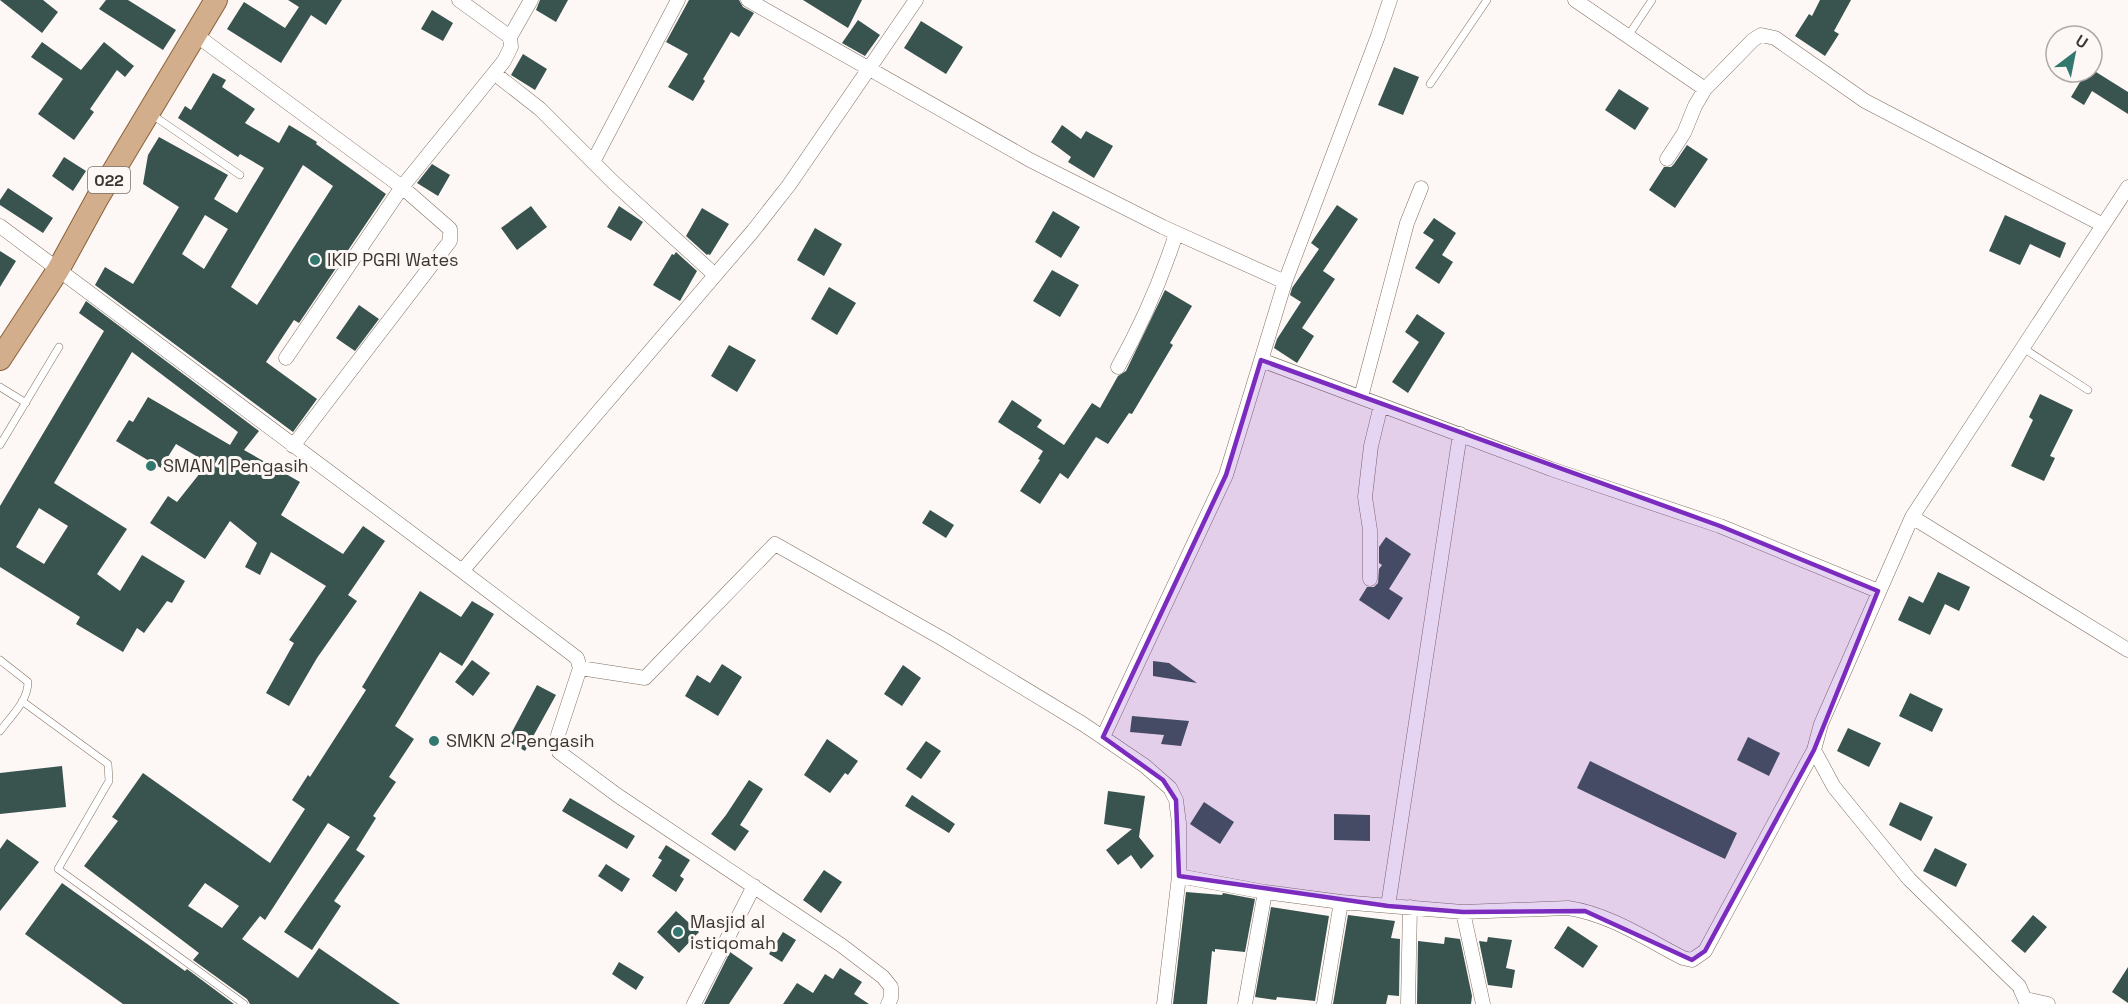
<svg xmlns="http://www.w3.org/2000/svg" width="2128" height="1004" font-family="'Space Grotesk',sans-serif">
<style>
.building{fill:#39534f;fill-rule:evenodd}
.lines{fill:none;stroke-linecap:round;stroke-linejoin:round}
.service-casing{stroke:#816f60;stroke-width:8}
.minor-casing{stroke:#816f60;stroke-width:15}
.primary-casing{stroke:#8a613a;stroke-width:24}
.service{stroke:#fff;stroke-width:7}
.minor{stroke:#fff;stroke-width:14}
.primary{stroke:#d2ae8c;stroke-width:22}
.marked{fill:#7b2cbf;fill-opacity:0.2;stroke:#7b2cbf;stroke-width:4.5;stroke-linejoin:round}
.poi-dot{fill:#32786f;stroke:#fdf8f5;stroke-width:2}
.labels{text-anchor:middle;stroke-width:6;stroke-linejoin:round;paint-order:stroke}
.shield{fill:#fdf8f5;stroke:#77706a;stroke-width:1.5}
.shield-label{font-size:16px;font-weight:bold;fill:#3d352f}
.poi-label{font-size:18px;fill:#3d352f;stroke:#fdf8f5;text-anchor:start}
</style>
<rect width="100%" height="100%" fill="#fdf8f5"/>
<path class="building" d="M0 0H43L58 12 42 33Z
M106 0H128L176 30 163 50 99 9Z
M288 0H342L326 25 311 15 281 63 227 29 244 2 285 28 299 7Z
M540 0H568L556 22 536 10Z
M689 0H739L743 7 754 13 739 37 731 32 703 79 705 81 693 101 668 87 688 54 666 42Z
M803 0H862L848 28Z
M1820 0H1851L1834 31 1839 34 1825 56 1795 36 1809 14 1812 16Z
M432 10 453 23 443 41 421 29Z
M858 20 880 35 865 56 842 43Z
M921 21 963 47 946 74 904 48Z
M42 42 81 70 104 42 134 66 125 77 117 70 90 109 94 112 74 140 38 114 63 79 31 57Z
M523 54 547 69 535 90 511 75Z
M1394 67 1419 77 1403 115 1378 105Z
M2086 72H2096L2128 92V114L2092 91 2084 105 2071 97Z
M213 73 226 80 222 87 255 109 245 123 279 143 289 125 317 142 316 144 386 194 299 323 294 320 266 362 317 399 293 432 95 285 105 267 133 284 179 207 143 184 148 155 159 137 228 175 214 199 237 213 264 168 240 154 238 157 178 118 185 106 191 110ZM303 165 333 186 257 305 231 287ZM205 215 228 229 204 269 182 254Z
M1619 89 1649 108 1635 130 1605 110Z
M1062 125 1081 139 1086 131 1113 146 1094 178 1068 162 1071 157 1051 142Z
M1687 145 1708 159 1675 208 1649 190 1664 167H1671L1674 164Z
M64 157 86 171 73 191 52 176Z
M432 164 450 175 438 196 417 183Z
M8 188 53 218 43 233 0 205V200Z
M1337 205 1358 219 1323 271 1335 279 1302 328 1314 336 1297 363 1274 348 1277 339 1301 302 1290 295 1292 288 1319 249 1311 243Z
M531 206 547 227 517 250 501 228Z
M619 206 643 222 631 241 607 227Z
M702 208 729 224 710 255 708 254 707 255 686 236Z
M1053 211 1080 227 1061 258 1035 242Z
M2005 215 2066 243 2060 258 2030 244 2020 265 1989 251Z
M1434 218 1456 233 1442 255 1453 262 1439 284 1415 268 1434 240 1423 233Z
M815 228 842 244 824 276 797 260Z
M0 251 16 261 0 287Z
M676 252 697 271 680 301 653 285 672 254 674 255Z
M1052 270 1079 285 1060 317 1033 301Z
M829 287 856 303 837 335 811 319Z
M1165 290 1192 306 1170 343 1173 345 1132 414 1129 413 1108 444 1096 437 1068 479 1060 473 1040 504 1020 491 1040 460 1038 459 1043 451 998 422 1012 400 1042 420 1037 427 1064 445 1092 403 1100 408 1118 376 1126 371Z
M86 301 259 431 244 450 300 482 281 515 343 554 363 526 385 541 348 595 357 601 317 658 289 706 266 693 294 643 289 640 326 586 271 552 260 575 245 567 257 543 230 521 205 559 150 523 168 496 177 502 208 463 176 444 161 468 116 441 129 420 133 422 148 397 230 445 238 432 132 352 54 483 127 529 97 574 120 591 142 555 185 581 172 603 167 601 144 633 137 628 123 652 76 624 80 617 0 567V506L104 331 79 313ZM39 508 68 526 44 564 16 547Z
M359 305 379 319 355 351 336 338Z
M1417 314 1445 333 1408 393 1392 382 1419 342 1405 332Z
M729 345 756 360 737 392 711 376Z
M2040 394 2073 410 2050 456 2055 458 2044 481 2011 466 2033 420 2029 417Z
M930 510 954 525 946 538 922 523Z
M1386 537 1411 554 1389 589 1403 598 1389 620 1359 600 1367 587H1374L1378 583 1379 569 1382 565 1379 563V547Z
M1938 572 1970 587 1959 611 1945 604 1930 635 1898 620 1909 596 1923 603Z
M420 591 461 617 472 601 494 614 462 666 440 652 395 726 414 739 389 777 396 782 373 816 376 818 356 850 365 856 334 901 341 906 312 950 284 932 350 837 328 823 265 920 260 916 242 939 298 978 319 948 400 1004H250L247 999 193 960 199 953 84 866 118 821 112 817 143 773 270 863 305 809 292 800 308 775 310 777 366 690 362 687ZM205 883 239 906 222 928 188 906Z
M472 660 490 673 473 696 455 682Z
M1153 661 1169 663 1197 683 1153 676Z
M722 664 742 677 718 716 685 696 697 675 710 683Z
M903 665 921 678 902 706 884 694Z
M537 685 556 695 525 751 507 741Z
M1910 693 1943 709 1932 732 1899 716Z
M1132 716 1189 721 1181 746 1161 744 1164 735 1130 732Z
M1848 728 1881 743 1869 767 1837 751Z
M1748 737 1780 753 1769 776 1737 760Z
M827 739 858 761 848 775 845 773 830 793 804 775Z
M926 741 941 751 921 779 906 769Z
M1590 761 1737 833 1725 859 1577 788Z
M62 766 66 807 0 814V773Z
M749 780 763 789 740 825 749 831 735 851 711 834 726 815Z
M1108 791 1145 796 1139 837 1154 856 1141 869 1131 855 1118 865 1106 850 1132 829 1104 824Z
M912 795 955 824 949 833 905 806Z
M570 798 635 836 627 849 562 811Z
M1204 802 1234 822 1220 844 1190 824Z
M1900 802 1933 817 1921 841 1889 825Z
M1334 814 1370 815V841L1334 840Z
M7 839 39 862 0 911V849Z
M666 845 690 860 680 876 684 879 676 892 652 876 662 860 658 858Z
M1935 848 1967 864 1956 887 1923 871Z
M606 864 630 879 622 892 598 876Z
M824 870 842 882 821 913 803 900Z
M62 883 185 971 187 969 234 1004H123L25 934Z
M1186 892 1222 895 1223 893 1255 899 1245 952 1215 949V952L1212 951 1207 1004H1173Z
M1271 907 1329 916 1315 1001 1277 997 1276 1000 1255 997Z
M676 911 699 932 679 953 657 932Z
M1348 915 1395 921 1391 938 1400 939 1399 996 1388 995 1386 1004H1333Z
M2033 915 2047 927 2025 953 2011 941Z
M1568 926 1598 946 1583 968 1554 948Z
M783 932 796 940 782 962 769 954Z
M1445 937 1460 939 1472 996 1471 1004H1417L1418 941 1444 944Z
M1488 937 1512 940 1506 968 1515 970 1512 988 1488 985 1479 941 1487 942Z
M730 952 753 968 729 1004H704Z
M619 962 644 977 636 990 612 974Z
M2128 967V1003L2112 992Z
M840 968 862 982 854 994 869 1004H783L797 983 813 993 825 974 833 979Z"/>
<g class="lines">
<g class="service-casing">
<path id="service" d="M1628 36 1652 0
M1430 84 1487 0
M151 114 240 175
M2023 348 2088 390
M0 387 26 403
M0 445 59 347
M0 660 28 682C28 701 11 716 0 731
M22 701 108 764 109 781 58 869 244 1004"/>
</g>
<g class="minor-casing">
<path id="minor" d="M748 0 1030 160 1163 227 1285 282
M1575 0 1705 89
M196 35 402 187 450 229V241L293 446
M510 37 531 0
M494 73 540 109 613 182 715 275
M1667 159 1684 133 1695 106 1705 89 1753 40 1761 35 1775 38 1865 101 2103 225
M593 162 678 0
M0 226 462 571 753 231 789 185 916 0
M286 358 402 187 504 61 511 47 510 37 459 0
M1261 360 1551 469 1720 526 1878 591
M1118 367C1142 324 1161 280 1176 234
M1361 397 1407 223 1421 188
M1912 517 2128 650
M462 571 577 658 580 668 558 735 559 752 617 795 841 945 883 977 891 987V998L888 1004
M1370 579V530L1365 497 1371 446 1381 405
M580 668 645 678 775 544 943 639 1083 724 1145 766 1170 788 1176 800 1179 823V876L1164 1004
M1103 737 1226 475 1285 282 1378 36 1390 0
M1814 750 1834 787 1909 879 2019 986 2027 1004
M1179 876 1265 892 1341 902 1463 912 1568 908C1609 914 1646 939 1683 958L1692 960 1705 951 1814 750 1821 724 1912 517 2128 187
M1388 906 1460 434
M1463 912 1483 1004
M2026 999 2048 1004
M694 1004 754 886
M1245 1004 1265 892
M1324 1004 1341 902
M1408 1004 1410 907"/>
</g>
<g class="primary-casing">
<path id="primary" d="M0 359 58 270 98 197 216 0"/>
</g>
<use href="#service" class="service"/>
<use href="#minor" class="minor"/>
<use href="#primary" class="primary"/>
</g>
<path class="marked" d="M1261 360 1720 526 1878 591 1814 750 1705 951 1692 960 1585 911 1463 912 1388 906 1179 876 1176 800 1163 780 1103 737 1226 475Z"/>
<g class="poi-dot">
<circle cx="315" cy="260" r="6"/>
<circle cx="151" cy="466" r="6"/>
<circle cx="434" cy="741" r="6"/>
<circle cx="678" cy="932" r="6"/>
</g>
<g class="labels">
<rect class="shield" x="88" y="167" width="42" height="26" rx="4.5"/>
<g class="shield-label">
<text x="109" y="186">022</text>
</g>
<g class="poi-label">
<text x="327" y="266">IKIP PGRI Wates</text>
<text x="163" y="472">SMAN 1 Pengasih</text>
<text x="446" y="747">SMKN 2 Pengasih</text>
<text x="690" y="928">Masjid al<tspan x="690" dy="21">istiqomah</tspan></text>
</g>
</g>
<g transform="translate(2074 54) rotate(32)"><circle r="28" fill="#fdf8f5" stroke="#b0aaa6" stroke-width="1.5"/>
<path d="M0-4.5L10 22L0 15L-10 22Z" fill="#32786f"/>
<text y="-9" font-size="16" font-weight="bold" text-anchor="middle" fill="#3d352f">U</text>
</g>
</svg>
